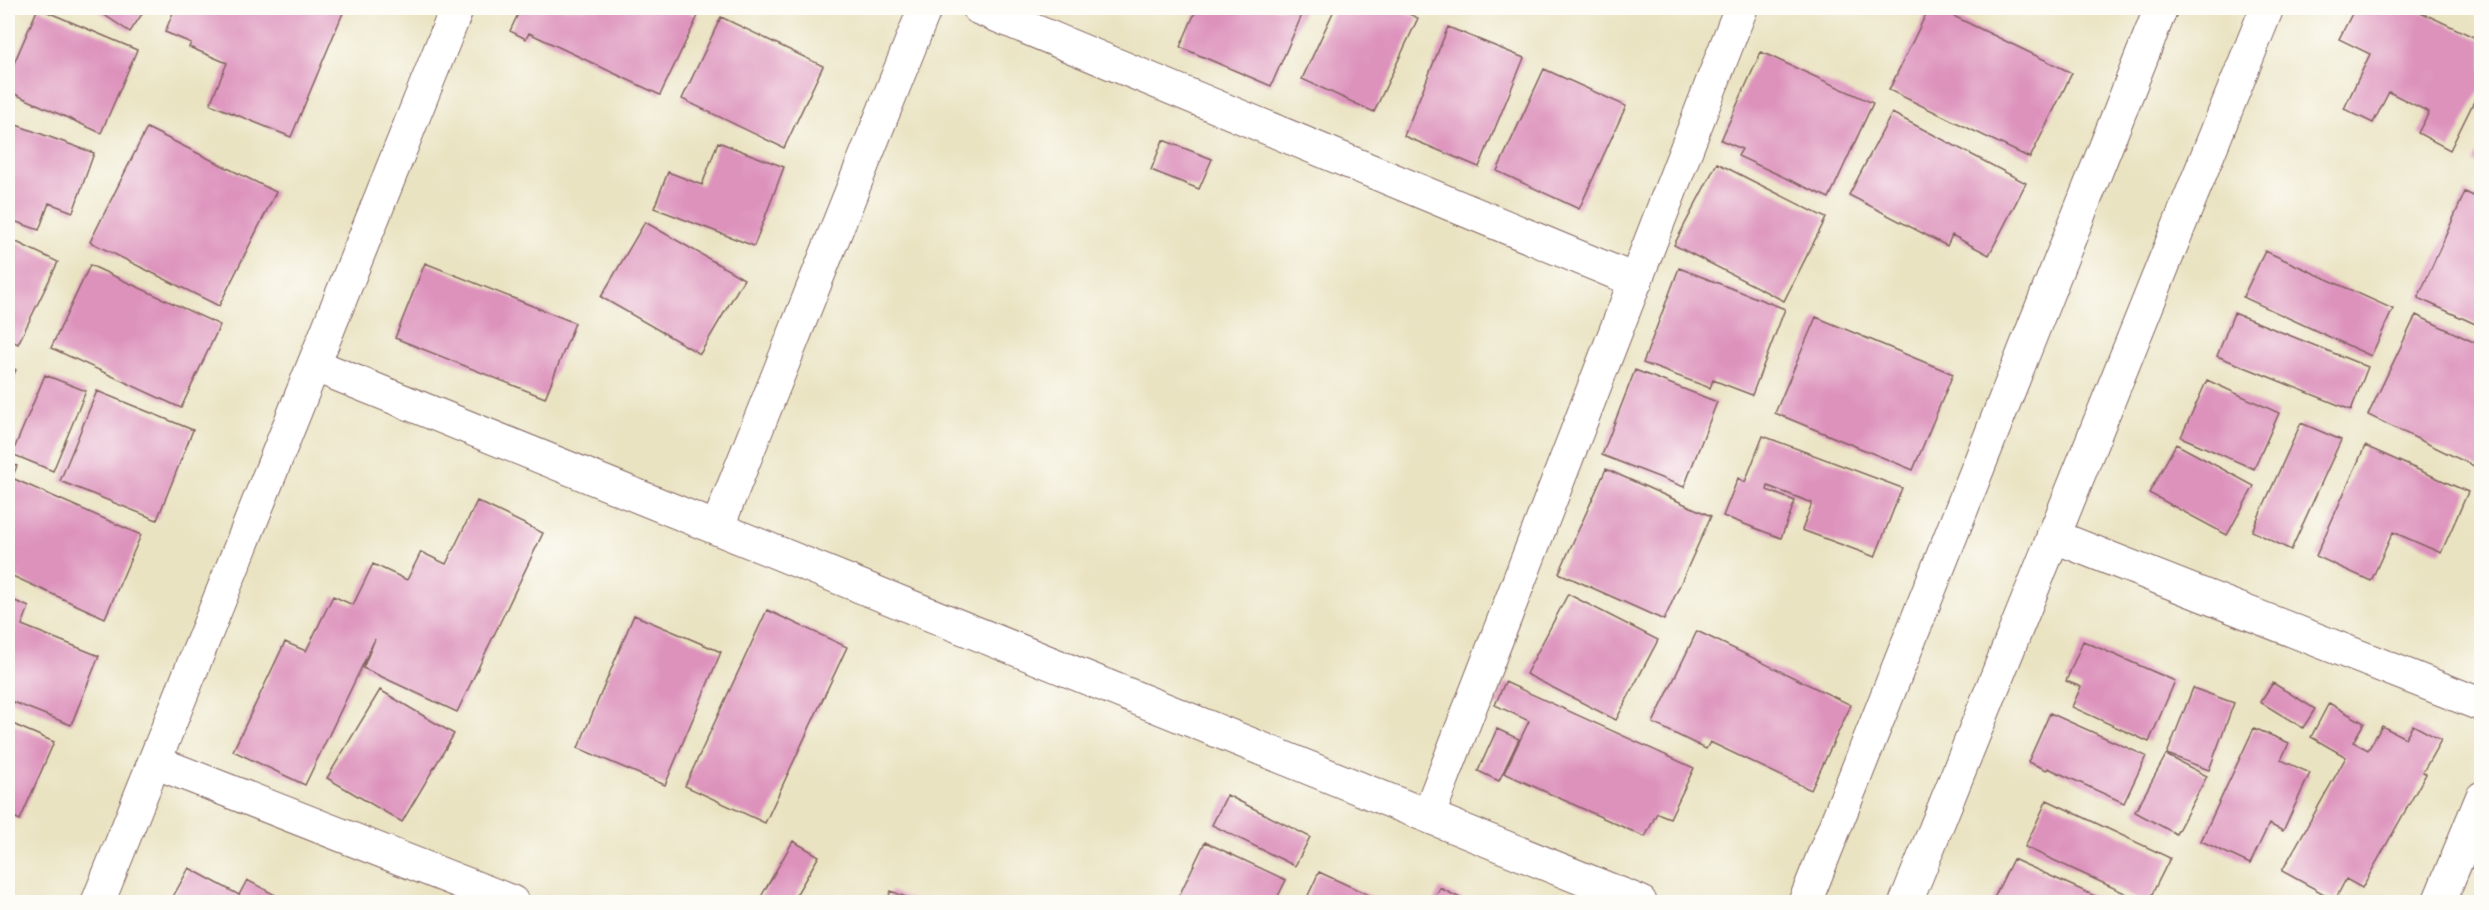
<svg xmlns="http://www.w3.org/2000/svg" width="2489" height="910" font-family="Dekko,sans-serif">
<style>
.building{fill:#dd92bc}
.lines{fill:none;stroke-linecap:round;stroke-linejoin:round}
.street-casing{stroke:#826460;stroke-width:35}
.secondary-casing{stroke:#826460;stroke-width:35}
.street{stroke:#fff;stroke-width:33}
.secondary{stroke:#fff;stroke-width:33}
</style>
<rect width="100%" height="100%" fill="#fdfcf7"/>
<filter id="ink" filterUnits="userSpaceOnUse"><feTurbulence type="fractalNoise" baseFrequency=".0167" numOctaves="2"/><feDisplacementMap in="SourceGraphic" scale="12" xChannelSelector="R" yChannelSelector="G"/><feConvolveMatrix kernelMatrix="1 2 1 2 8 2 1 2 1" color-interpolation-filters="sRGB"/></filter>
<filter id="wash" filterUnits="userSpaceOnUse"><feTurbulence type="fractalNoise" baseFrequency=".008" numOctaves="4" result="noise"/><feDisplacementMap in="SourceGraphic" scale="24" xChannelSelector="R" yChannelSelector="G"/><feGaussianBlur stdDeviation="1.35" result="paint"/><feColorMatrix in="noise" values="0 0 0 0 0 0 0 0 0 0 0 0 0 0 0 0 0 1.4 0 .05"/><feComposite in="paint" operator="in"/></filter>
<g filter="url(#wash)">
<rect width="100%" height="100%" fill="#eae3c2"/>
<g id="blocks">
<path class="building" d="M38 8 137 50 101 133 8 91V77Z
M94 8H146L130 32Z
M175 8H345L291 137 210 104 227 63 189 47 191 43 165 32Z
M521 8H679L698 16 660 95 529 33 526 39 510 31Z
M1197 8H1305L1271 86 1180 47Z
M1335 8H1396L1418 18 1374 112 1302 79Z
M1929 8H1937L2072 73 2030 158 1889 90Z
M2355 8H2412L2482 41V85L2450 150 2418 133 2429 112 2389 92 2373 123 2344 109 2370 54 2339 39Z
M721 17 823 66 784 148 682 99Z
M1448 27 1524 58 1479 167 1404 136Z
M1761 52 1873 103 1829 198 1738 156 1742 149 1721 140Z
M1544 69 1626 106 1579 209 1497 171Z
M1892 113 2026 183 1989 255 1952 235 1947 246 1849 195Z
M8 122 94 153 73 212 49 203 39 230 8 219Z
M147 128 276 192 219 306 90 242Z
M1163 140 1212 159 1199 189 1151 170Z
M718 142 784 167 754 246 654 208 668 172 702 185Z
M2482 143V166L2473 162Z
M1717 163 1826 218 1784 301 1674 245Z
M2465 192 2482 200V327L2418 298Z
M645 222 744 279 700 354 601 297Z
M8 238 58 262 18 344 8 339Z
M2265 251 2393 309 2371 356 2243 297Z
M425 263 575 323 545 398 395 338Z
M90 265 220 325 181 408 51 348Z
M1679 268 1785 309 1752 395 1713 380 1710 388 1643 363Z
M2234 313 2368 367 2351 410 2217 356Z
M2416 315 2482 346V470L2368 415Z
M1816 317 1953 374 1913 470 1775 413Z
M8 365 16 370 8 386Z
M1635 370 1717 402 1684 487 1602 455Z
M45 375 86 391 53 471 12 454Z
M2207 380 2279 413 2254 469 2181 437Z
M97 391 193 430 157 520 60 481Z
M2301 423 2341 440 2291 550 2252 531Z
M1763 436 1902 488 1875 557 1802 530 1812 503 1768 486 1767 490 1795 501 1781 538 1723 516 1738 478 1745 482Z
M2176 444 2254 486 2227 535 2149 493Z
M2365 446 2468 492 2441 553 2393 532 2371 581 2316 556Z
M8 462 17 466 12 478 141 535 105 618 8 574Z
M1606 469 1711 516 1664 620 1559 573Z
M477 501 543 533 457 712 363 668 375 639 305 785 233 751 285 642 306 651 333 596 353 605 373 564 407 580 421 552 446 564Z
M1568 594 1658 640 1616 720 1526 674Z
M8 598 29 607 22 625 99 656 71 725 8 700Z
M767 610 847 647 765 823 685 786Z
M634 615 721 652 665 785 578 748Z
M1697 631 1851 705 1811 790 1710 742 1706 749 1653 723Z
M2083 641 2175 681 2149 742 2072 707 2081 687 2066 681Z
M1505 682 1694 768 1670 818 1657 813 1645 837 1504 773 1529 721 1495 705Z
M2273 683 2315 709 2303 728 2260 702Z
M2193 688 2234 703 2209 770 2167 754Z
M380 690 454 734 402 822 327 778Z
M2329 703 2364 723 2353 742 2368 750 2382 726 2405 738 2413 725 2441 740 2423 772 2426 774 2362 888 2346 879 2335 900 2282 871 2346 757 2311 737Z
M2050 713 2146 756 2124 803 2048 768 2047 770 2028 762Z
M8 722 54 742 20 820 8 814Z
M2254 728 2289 743 2281 760 2310 773 2283 831 2269 824 2250 864 2201 841Z
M1497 729 1519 739 1499 781 1478 771Z
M2166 755 2207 776 2176 834 2135 812Z
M1227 795 1310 837 1295 866 1212 825Z
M2047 800 2170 858 2148 902H2144L2025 847Z
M793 841 819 856 792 902H758Z
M1205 842 1286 880 1275 902H1176Z
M2013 859 2108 902H1992Z
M189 868 239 895 247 880 288 902H170Z
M1319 872 1384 902H1305Z
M1440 888 1468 902H1433Z
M891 891 918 902H886Z"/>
</g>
</g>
<g filter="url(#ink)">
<use href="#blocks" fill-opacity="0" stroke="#826460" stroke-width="1.5"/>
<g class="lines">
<g class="street-casing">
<path id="street" d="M979 8 1636 281
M314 365 1640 902
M717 528 925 8
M2053 536 2482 705
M155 762 512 902
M1428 816 1741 8
M98 902 457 8
M2439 902 2482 798"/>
</g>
<g class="secondary-casing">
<path id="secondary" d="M1805 902 2161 8
M1906 902 2267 8"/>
</g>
<use href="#street" class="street"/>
<use href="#secondary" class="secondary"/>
</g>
</g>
<rect width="2489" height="910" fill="none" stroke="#fdfcf7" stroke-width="30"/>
</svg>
